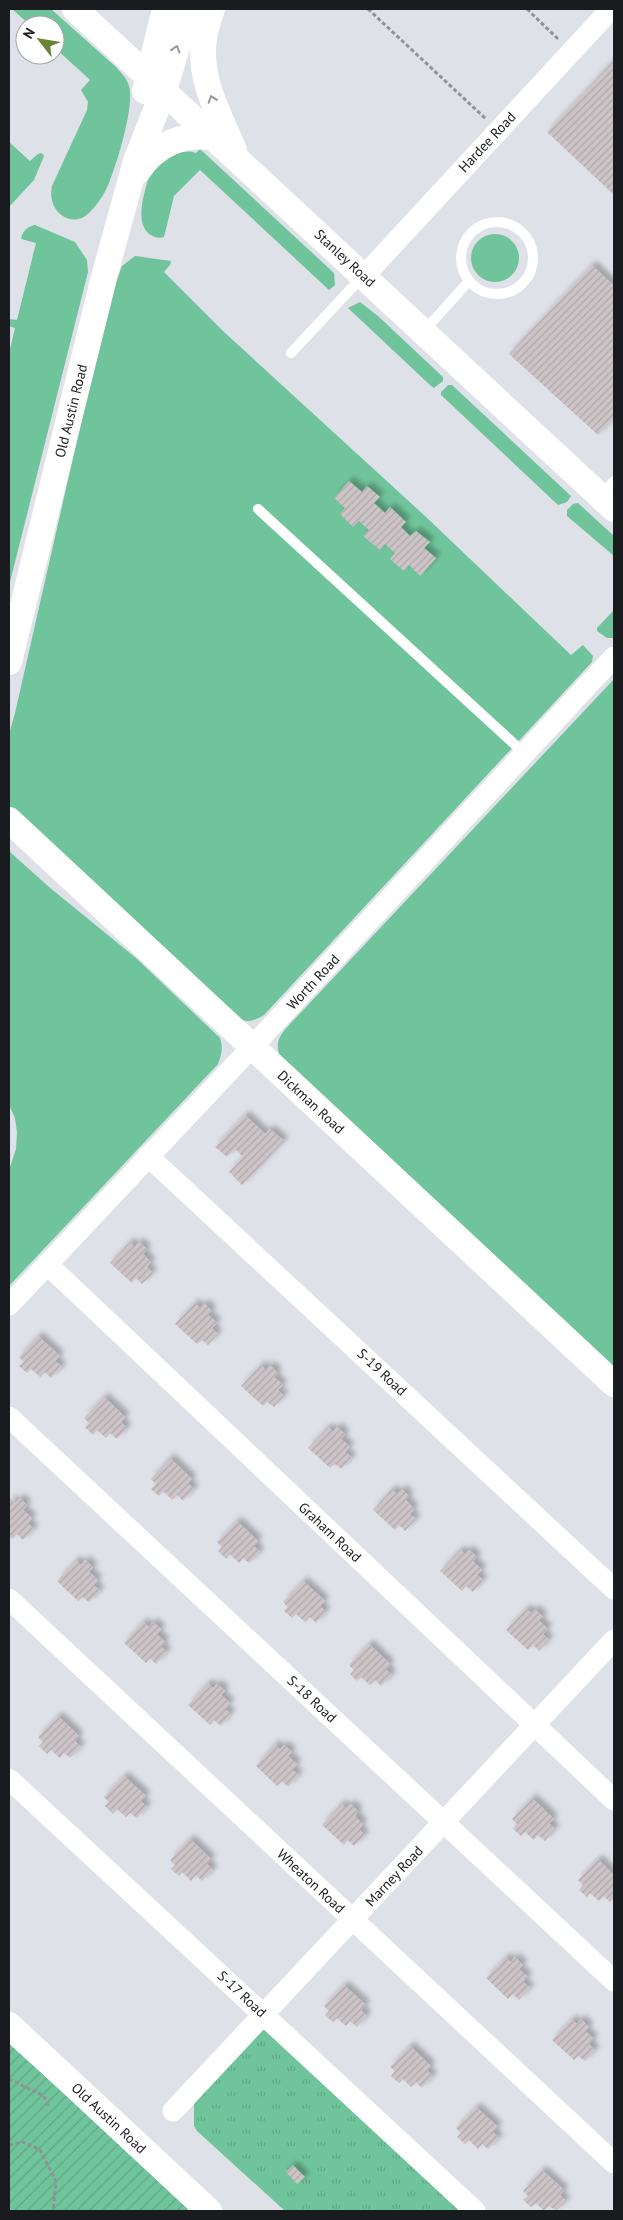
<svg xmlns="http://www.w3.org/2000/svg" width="623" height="2220" font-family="'PT Sans',sans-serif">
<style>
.grass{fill:#70c49b}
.park{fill:url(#park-tufts)}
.garden{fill:url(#garden-furrows)}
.building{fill:url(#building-hatch);filter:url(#shadow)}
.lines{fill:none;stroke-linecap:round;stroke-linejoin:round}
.path{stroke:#8f9297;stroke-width:3;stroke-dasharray:4 2.5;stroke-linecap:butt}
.service{stroke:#fff;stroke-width:10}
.minor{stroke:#fff;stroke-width:21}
.tertiary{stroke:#fff;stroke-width:26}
.oneway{stroke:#98989a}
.labels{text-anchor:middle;stroke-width:4;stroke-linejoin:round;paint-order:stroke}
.street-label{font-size:14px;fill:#1a1b1e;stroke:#fff}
</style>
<defs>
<pattern id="park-tufts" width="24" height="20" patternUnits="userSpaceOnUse" patternTransform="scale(1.25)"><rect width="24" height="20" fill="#70c49b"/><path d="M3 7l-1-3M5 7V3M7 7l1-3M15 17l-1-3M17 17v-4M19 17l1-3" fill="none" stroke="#60a885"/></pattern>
<pattern id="garden-furrows" width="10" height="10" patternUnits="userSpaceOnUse" patternTransform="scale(1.25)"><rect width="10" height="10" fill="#70c49b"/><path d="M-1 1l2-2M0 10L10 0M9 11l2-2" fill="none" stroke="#60a885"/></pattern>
<pattern id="building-hatch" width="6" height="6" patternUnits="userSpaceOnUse" patternTransform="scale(1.25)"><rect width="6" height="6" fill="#cdc4c7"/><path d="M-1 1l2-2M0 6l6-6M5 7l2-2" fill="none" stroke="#afa8aa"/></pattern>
<filter id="shadow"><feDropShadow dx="4.5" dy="-4.5" stdDeviation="2.5" flood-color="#0004"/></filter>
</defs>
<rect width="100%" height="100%" fill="#dee1e8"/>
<path class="grass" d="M12 9H51L116 67C121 73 127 78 129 86 135 105 117 163 109 183 105 193 98 204 90 212 72 231 46 211 52 186L87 110 88 102 81 90 90 80 55 48V25H30Z
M9 142 30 161 38 154 42 153 44 156 34 180 9 207Z
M200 149 334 273 335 285 329 290 200 170 174 196 164 237C158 239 154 237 149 234 132 219 148 184 152 165 165 157 181 148 196 153Z
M35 225 75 242 87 260 88 272 9 586V353L15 328 9 326V319L17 320 36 243 21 239C23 230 27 227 35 225Z
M471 258a24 24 0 1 1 48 0a24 24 0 1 1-48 0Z
M135 256 171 261 170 265 164 272 224 332 425 516 571 655 583 645 593 656 592 662 264 1015C254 1021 249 1022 238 1020L9 811V734L15 713 83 414 117 280 122 266Z
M360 302 378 316 443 377V381L434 388 431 386 348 308Z
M448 385H452L571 496 567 502 558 505 441 395V392Z
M578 503 614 536V556L567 516V510L573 504Z
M614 610V638H607L597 631V628Z
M614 679V1374L281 1062C275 1042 277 1038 291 1023Z
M9 851 49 887 136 958 220 1038C223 1047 222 1054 218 1064L9 1286V1170L16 1149 17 1132 15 1118 9 1105Z"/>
<path class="park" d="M259 2030H266L460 2211H285L197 2131 194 2126V2100Z"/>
<path class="garden" d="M9 2044 123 2146 190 2211H9Z"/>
<path class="building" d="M614 60V195L547 132Z
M592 265 614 286V418L598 435 509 354Z
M349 481 362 492 367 486 380 497 374 503 385 513 390 507 406 522 401 527 410 536 416 531 430 542 424 548 436 558 420 576 409 565 404 571 390 559 395 553 385 544 380 550 363 536 369 530 359 521 353 527 340 514 345 508 334 498Z
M245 1115 265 1134 270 1129 284 1141 242 1185 229 1172 243 1157 235 1149 227 1157 215 1147Z
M130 1242 135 1247 139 1242 147 1249 143 1254 151 1262 147 1267 153 1273 142 1284 136 1278 132 1283 110 1263Z
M195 1303 200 1308 204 1303 212 1311 208 1315 217 1323 212 1328 218 1334 208 1345 202 1340 197 1344 175 1324Z
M38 1336 60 1356 55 1361 62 1367 51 1378 45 1372 40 1377 31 1369 27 1373 19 1366 24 1362 19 1357Z
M261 1365 266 1370 270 1365 278 1373 274 1377 283 1385 278 1390 284 1396 274 1407 267 1402 263 1406 241 1386Z
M104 1397 125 1417 121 1422 127 1428 117 1439 110 1433 106 1438 97 1430 93 1435 85 1427 89 1423 84 1418Z
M328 1427 333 1432 337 1427 345 1434 341 1439 350 1447 345 1452 352 1458 341 1469 335 1464 330 1468 308 1448Z
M170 1458 192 1479 188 1483 194 1489 183 1501 177 1495 172 1500 163 1491 159 1496 151 1489 156 1484 151 1479Z
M392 1489 397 1494 402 1489 409 1496 406 1500 414 1509 410 1514 416 1519 405 1531 399 1525 395 1530 373 1510Z
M10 1498 15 1503 20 1498 27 1505 23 1510 32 1518 28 1523 34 1529 23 1540 17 1534 12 1539 9 1536Z
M237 1521 258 1541 254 1546 260 1552 249 1563 243 1558 239 1563 230 1554 226 1559 218 1551 222 1547 217 1542Z
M460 1550 465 1554 469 1550 477 1557 473 1561 482 1570 477 1575 483 1580 473 1592 466 1586 462 1591 440 1571Z
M76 1560 81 1565 85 1560 93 1567 89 1572 98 1580 94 1585 100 1591 89 1602 83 1597 78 1601 57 1581Z
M303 1581 325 1601 320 1606 326 1612 316 1623 310 1617 305 1622 296 1614 292 1618 284 1611 288 1607 283 1602Z
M526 1609 531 1613 535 1609 543 1617 539 1621 548 1629 543 1634 549 1640 539 1651 533 1645 528 1650 506 1630Z
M143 1622 149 1627 153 1622 161 1629 157 1634 165 1642 161 1647 167 1652 156 1664 150 1658 146 1663 124 1643Z
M369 1644 390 1664 386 1669 392 1675 381 1686 375 1680 370 1685 361 1677 357 1681 350 1674 354 1670 349 1665Z
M208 1683 213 1688 217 1684 225 1691 221 1695 230 1703 225 1709 231 1714 221 1726 214 1720 210 1725 188 1705Z
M58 1716 79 1736 75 1741 81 1747 70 1758 64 1753 60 1758 51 1750 47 1754 39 1746 43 1742 38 1737Z
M275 1744 280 1749 284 1745 292 1752 288 1756 297 1764 292 1770 299 1775 288 1787 282 1781 277 1786 256 1766Z
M124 1776 146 1796 141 1801 147 1807 137 1818 130 1813 126 1817 117 1809 113 1814 105 1806 109 1802 104 1797Z
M532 1798 554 1819 549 1823 555 1829 545 1841 538 1835 534 1840 525 1832 521 1836 513 1829 517 1824 512 1819Z
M341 1804 346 1808 351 1804 358 1811 355 1816 363 1824 359 1829 365 1835 354 1846 348 1840 344 1845 322 1825Z
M190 1839 211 1859 207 1864 213 1870 202 1881 196 1875 191 1881 182 1872 179 1876 171 1869 175 1865 170 1860Z
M598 1859 614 1875V1897L610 1902 604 1896 599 1901 590 1893 587 1897 579 1890 583 1885 578 1880Z
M506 1957 511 1962 515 1957 523 1965 519 1969 528 1977 523 1982 530 1988 519 2000 513 1994 508 1999 486 1978Z
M344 1985 366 2005 361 2010 367 2016 357 2027 350 2021 346 2026 337 2018 333 2022 325 2015 329 2011 324 2006Z
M572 2019 577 2024 581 2019 589 2027 585 2031 594 2039 589 2044 595 2050 585 2061 578 2056 574 2060 552 2040Z
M410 2046 431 2066 427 2071 433 2076 422 2088 416 2082 411 2087 403 2079 399 2083 391 2076 395 2071 390 2067Z
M476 2107 498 2127 493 2132 499 2138 488 2149 482 2144 478 2149 469 2140 465 2144 457 2137 461 2133 456 2128Z
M293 2165 305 2177 297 2184 286 2172Z
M542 2170 564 2190 560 2195 566 2201 556 2211 549 2206 544 2211 536 2203 531 2207 523 2200 528 2196 523 2191Z"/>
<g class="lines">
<path class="path" d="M368 9 486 119
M527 9 557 38 556 40
M9 2079 44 2096 49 2107
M9 2145 23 2142 40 2150 56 2181 53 2211"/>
<path class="service" d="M461 258a36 36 0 1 1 72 0a36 36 0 1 1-72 0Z
M424 331 469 281
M291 353 362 277
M601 495 614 481
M258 509 524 753"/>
<path class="minor" d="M364 276 611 9
M148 1156 614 1589
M47 1264 614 1800
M9 1305 252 1047 614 657
M9 1417 614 1981
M9 1599 614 2163
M9 1779 475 2211
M173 2111 614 1640"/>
<path class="tertiary" d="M75 9 614 509
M212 9C209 18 205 29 204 39 198 78 219 115 234 150
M145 91 165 9
M138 171C156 144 184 132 216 138
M9 662 104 277 136 161 164 90 189 9
M9 820 614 1384
M9 2025 209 2211"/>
</g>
<defs><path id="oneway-chevron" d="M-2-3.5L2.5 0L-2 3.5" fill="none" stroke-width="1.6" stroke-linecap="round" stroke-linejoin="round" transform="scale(1.25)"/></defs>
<g class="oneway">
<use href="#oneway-chevron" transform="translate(176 49) rotate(-73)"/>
<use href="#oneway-chevron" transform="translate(212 99) rotate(-109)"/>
</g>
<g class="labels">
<g class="street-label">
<text transform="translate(487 142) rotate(-47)" y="5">Hardee Road</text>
<text transform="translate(345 258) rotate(43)" y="5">Stanley Road</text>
<text transform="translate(71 411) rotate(-76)" y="5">Old Austin Road</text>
<text transform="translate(313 982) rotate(-47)" y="5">Worth Road</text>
<text transform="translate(311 1102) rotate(43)" y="5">Dickman Road</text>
<text transform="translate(382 1372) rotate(43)" y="5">S-19 Road</text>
<text transform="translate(330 1532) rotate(43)" y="5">Graham Road</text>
<text transform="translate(312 1699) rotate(43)" y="5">S-18 Road</text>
<text transform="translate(394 1876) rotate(-47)" y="5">Marney Road</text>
<text transform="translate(311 1881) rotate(43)" y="5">Wheaton Road</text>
<text transform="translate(242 1994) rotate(43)" y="5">S-17 Road</text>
<text transform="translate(109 2118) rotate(43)" y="5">Old Austin Road</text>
</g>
</g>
<rect width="623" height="2220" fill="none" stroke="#1a1b1e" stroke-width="20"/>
<g transform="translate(40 40) rotate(301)"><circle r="24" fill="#ffffff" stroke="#a3a4a5"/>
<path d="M0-4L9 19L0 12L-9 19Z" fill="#6b8335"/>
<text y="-8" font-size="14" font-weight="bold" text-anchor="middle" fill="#1a1b1e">N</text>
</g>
</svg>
